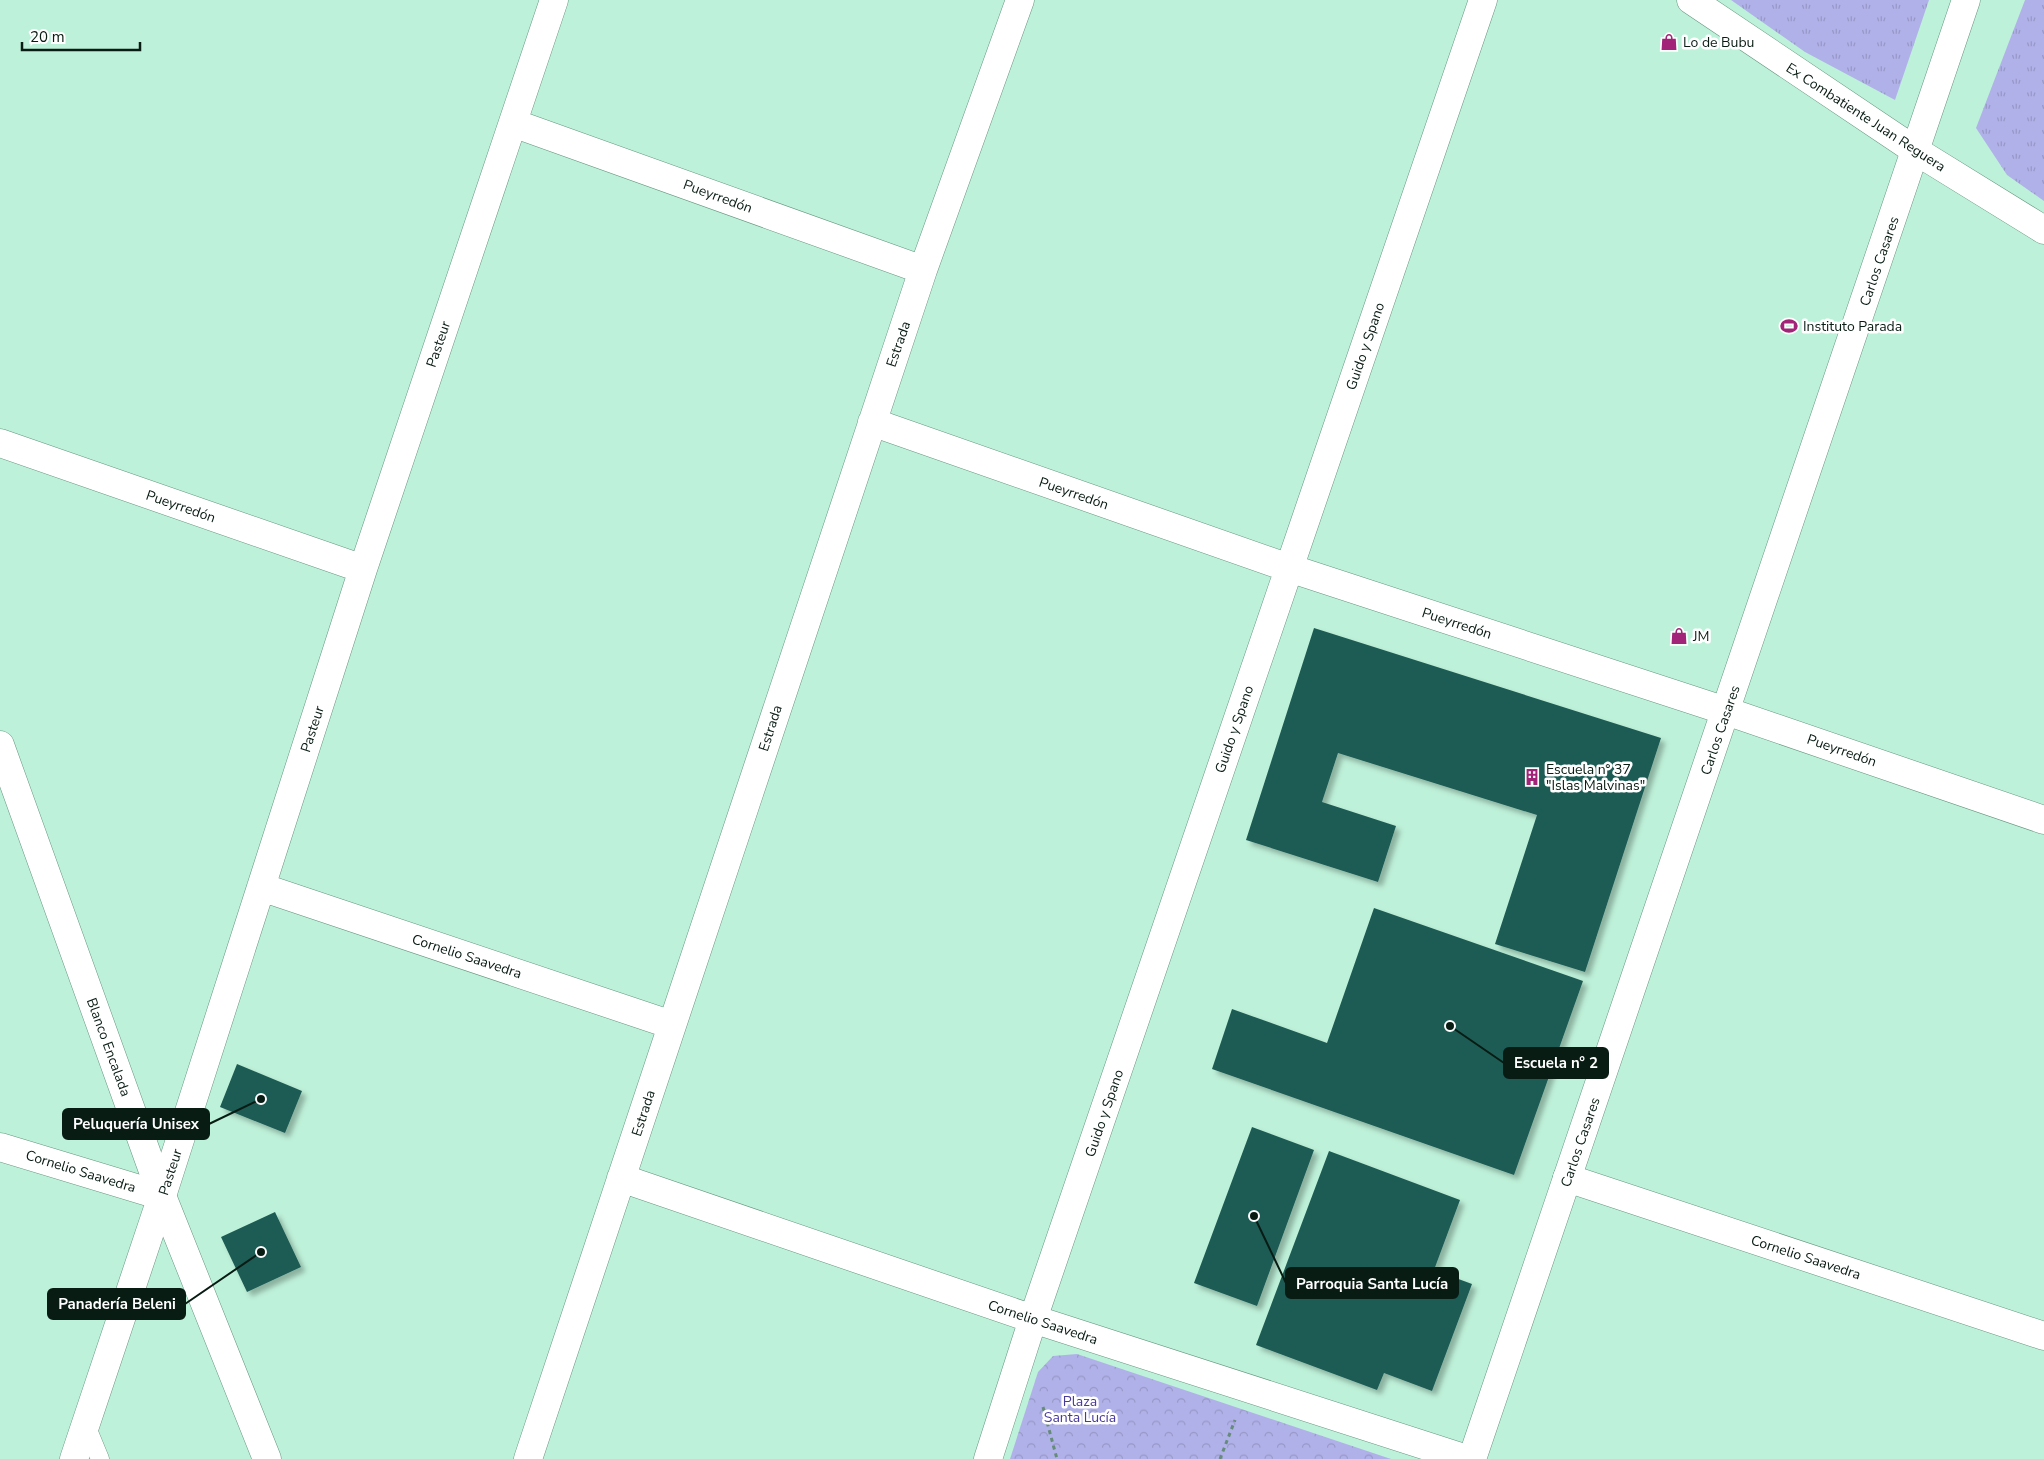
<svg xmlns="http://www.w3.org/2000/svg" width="2044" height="1459" font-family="'Nunito Sans',sans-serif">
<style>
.grass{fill:url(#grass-tufts)}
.park{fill:url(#park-crowns)}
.building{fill:#1f5b54;filter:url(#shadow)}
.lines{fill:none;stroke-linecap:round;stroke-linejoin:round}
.service-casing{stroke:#669680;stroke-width:19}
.minor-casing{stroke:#669680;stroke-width:29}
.tertiary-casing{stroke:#669680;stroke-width:29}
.path{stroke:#678b7b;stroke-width:3;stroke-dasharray:4 4;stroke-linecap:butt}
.service{stroke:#fff;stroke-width:18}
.minor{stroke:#fff;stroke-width:28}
.tertiary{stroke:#fff;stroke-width:28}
.labels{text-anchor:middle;stroke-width:5;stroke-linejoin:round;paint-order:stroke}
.poi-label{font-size:14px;fill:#091c14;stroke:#fff;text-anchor:start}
.street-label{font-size:14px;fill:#091c14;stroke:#fff}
.park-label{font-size:14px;fill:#48399d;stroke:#fff}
.leader{fill:none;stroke:#091c14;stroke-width:2}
.callout-dot{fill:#091c14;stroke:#fff;stroke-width:2}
.callout{fill:#091c14;stroke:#091c14;stroke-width:2}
.callout-label{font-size:15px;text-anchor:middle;font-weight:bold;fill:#fff}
</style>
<defs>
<pattern id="grass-tufts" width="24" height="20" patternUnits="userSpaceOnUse" patternTransform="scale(1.25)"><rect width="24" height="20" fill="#b1b1e9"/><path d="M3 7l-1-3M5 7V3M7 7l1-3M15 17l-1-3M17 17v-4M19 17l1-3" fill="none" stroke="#9798c7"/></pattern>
<pattern id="park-crowns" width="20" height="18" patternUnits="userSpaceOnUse" patternTransform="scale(1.25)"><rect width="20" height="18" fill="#b1b1e9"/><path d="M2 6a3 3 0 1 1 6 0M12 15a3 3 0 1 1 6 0" fill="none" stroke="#9798c7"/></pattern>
<filter id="shadow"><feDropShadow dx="4.5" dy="4.5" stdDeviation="2.5" flood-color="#0004"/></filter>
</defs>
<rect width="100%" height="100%" fill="#bef1d9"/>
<path class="grass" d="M1731 0H1929L1895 100 1805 52Z
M2025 0H2044V201L2007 175 1976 128Z"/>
<path class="park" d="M1077 1354 1391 1459H1010L1038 1372 1053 1356Z"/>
<path class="building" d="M1314 628 1661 738 1585 972 1495 944 1537 815 1338 753 1322 802 1396 826 1378 882 1246 840Z
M1374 908 1583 981 1514 1175 1212 1069 1232 1009 1327 1043Z
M237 1064 302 1091 285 1133 220 1107Z
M1252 1127 1314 1150 1257 1306 1194 1283Z
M1329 1151 1460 1200 1434 1270 1472 1284 1432 1391 1384 1373 1377 1390 1256 1345Z
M275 1212 301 1267 247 1292 221 1237Z"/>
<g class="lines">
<g class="service-casing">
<path id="service" d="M86 1425 100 1459"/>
</g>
<g class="minor-casing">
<path id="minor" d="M513 123 923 270
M872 422 1289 568 1726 711 2044 820
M0 443 363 569
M261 887 672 1025
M0 1147 162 1196
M621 1178 1033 1319 1467 1459
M1567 1178 2044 1336
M74 1459 162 1196 363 569 554 0
M528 1459 923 270 1020 0
M988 1459 1033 1319 1483 0"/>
</g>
<g class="tertiary-casing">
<path id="tertiary" d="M1691 0 1916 151 2044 230
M0 745 162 1196 267 1459
M1472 1459 1966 0"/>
</g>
<path class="path" d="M1043 1407 1057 1459
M1220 1459 1235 1420"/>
<use href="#service" class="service"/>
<use href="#minor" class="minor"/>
<use href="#tertiary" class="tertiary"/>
</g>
<defs>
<g id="shop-bare" transform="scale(1.35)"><path d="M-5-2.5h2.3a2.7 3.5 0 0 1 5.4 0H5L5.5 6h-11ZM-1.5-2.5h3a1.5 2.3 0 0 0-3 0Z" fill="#a12479" stroke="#fff" stroke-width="2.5" paint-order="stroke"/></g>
<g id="stadium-bare" transform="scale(1.35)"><path d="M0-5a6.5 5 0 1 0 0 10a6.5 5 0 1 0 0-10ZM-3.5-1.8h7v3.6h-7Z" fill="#a12479" stroke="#fff" stroke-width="2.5" paint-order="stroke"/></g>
<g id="building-bare" transform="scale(1.35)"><path d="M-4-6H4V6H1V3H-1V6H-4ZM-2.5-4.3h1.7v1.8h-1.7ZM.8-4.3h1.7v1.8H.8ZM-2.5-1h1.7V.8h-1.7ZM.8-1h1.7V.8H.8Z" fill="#a12479" stroke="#fff" stroke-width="2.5" paint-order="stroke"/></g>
</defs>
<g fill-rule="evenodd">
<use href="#shop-bare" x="1669" y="42"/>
<use href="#stadium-bare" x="1789" y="326"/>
<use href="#shop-bare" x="1679" y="636"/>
<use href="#building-bare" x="1532" y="777"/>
</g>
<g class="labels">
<g class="poi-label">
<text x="1683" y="47">Lo de Bubu</text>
<text x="1803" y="331">Instituto Parada</text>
<text x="1693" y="641">JM</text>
<text x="1546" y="774">Escuela n° 37<tspan x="1546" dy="16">"Islas Malvinas"</tspan></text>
</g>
<g class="street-label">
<text transform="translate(1866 117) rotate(33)" y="5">Ex Combatiente Juan Reguera</text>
<text transform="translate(718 196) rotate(20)" y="5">Pueyrredón</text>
<text transform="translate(1879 261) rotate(-71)" y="5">Carlos Casares</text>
<text transform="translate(438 344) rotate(-71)" y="5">Pasteur</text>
<text transform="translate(898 344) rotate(-71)" y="5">Estrada</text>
<text transform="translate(1365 346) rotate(-71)" y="5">Guido y Spano</text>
<text transform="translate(1074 493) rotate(19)" y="5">Pueyrredón</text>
<text transform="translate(181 506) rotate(19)" y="5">Pueyrredón</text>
<text transform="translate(1457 623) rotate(18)" y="5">Pueyrredón</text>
<text transform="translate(770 728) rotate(-72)" y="5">Estrada</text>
<text transform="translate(312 729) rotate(-72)" y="5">Pasteur</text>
<text transform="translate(1234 729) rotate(-71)" y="5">Guido y Spano</text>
<text transform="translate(1720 730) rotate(-71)" y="5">Carlos Casares</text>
<text transform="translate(1842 750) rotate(19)" y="5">Pueyrredón</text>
<text transform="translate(467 956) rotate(18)" y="5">Cornelio Saavedra</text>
<text transform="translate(109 1047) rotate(70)" y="5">Blanco Encalada</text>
<text transform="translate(643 1113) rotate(-72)" y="5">Estrada</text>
<text transform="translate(1104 1113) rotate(-71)" y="5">Guido y Spano</text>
<text transform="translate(1580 1142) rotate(-71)" y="5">Carlos Casares</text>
<text transform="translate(81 1171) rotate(17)" y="5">Cornelio Saavedra</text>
<text transform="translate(170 1172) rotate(-72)" y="5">Pasteur</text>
<text transform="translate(1806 1257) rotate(18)" y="5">Cornelio Saavedra</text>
<text transform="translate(1043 1322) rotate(18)" y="5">Cornelio Saavedra</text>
</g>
<g class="park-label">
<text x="1080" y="1406">Plaza<tspan x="1080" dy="16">Santa Lucía</tspan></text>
</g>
</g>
<path class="leader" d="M1450 1026L1504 1063M261 1099L209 1124M1254 1216L1286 1283M261 1252L185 1304"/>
<g class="callout-dot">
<circle cx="1450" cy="1026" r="5"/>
<circle cx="261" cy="1099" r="5"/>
<circle cx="1254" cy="1216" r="5"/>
<circle cx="261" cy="1252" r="5"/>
</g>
<g class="callout">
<rect x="1504" y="1048" width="104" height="30" rx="5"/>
<rect x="63" y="1109" width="146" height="30" rx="5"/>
<rect x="1286" y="1268" width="172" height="30" rx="5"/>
<rect x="48" y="1289" width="137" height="30" rx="5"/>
</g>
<g class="callout-label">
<text x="1556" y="1068">Escuela n° 2</text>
<text x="136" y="1129">Peluquería Unisex</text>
<text x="1372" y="1289">Parroquia Santa Lucía</text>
<text x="117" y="1309">Panadería Beleni</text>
</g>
<path d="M22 42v8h118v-8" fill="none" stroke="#091c14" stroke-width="2.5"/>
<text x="30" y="42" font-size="15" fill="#091c14" stroke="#ffffff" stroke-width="4" paint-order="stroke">20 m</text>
</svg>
